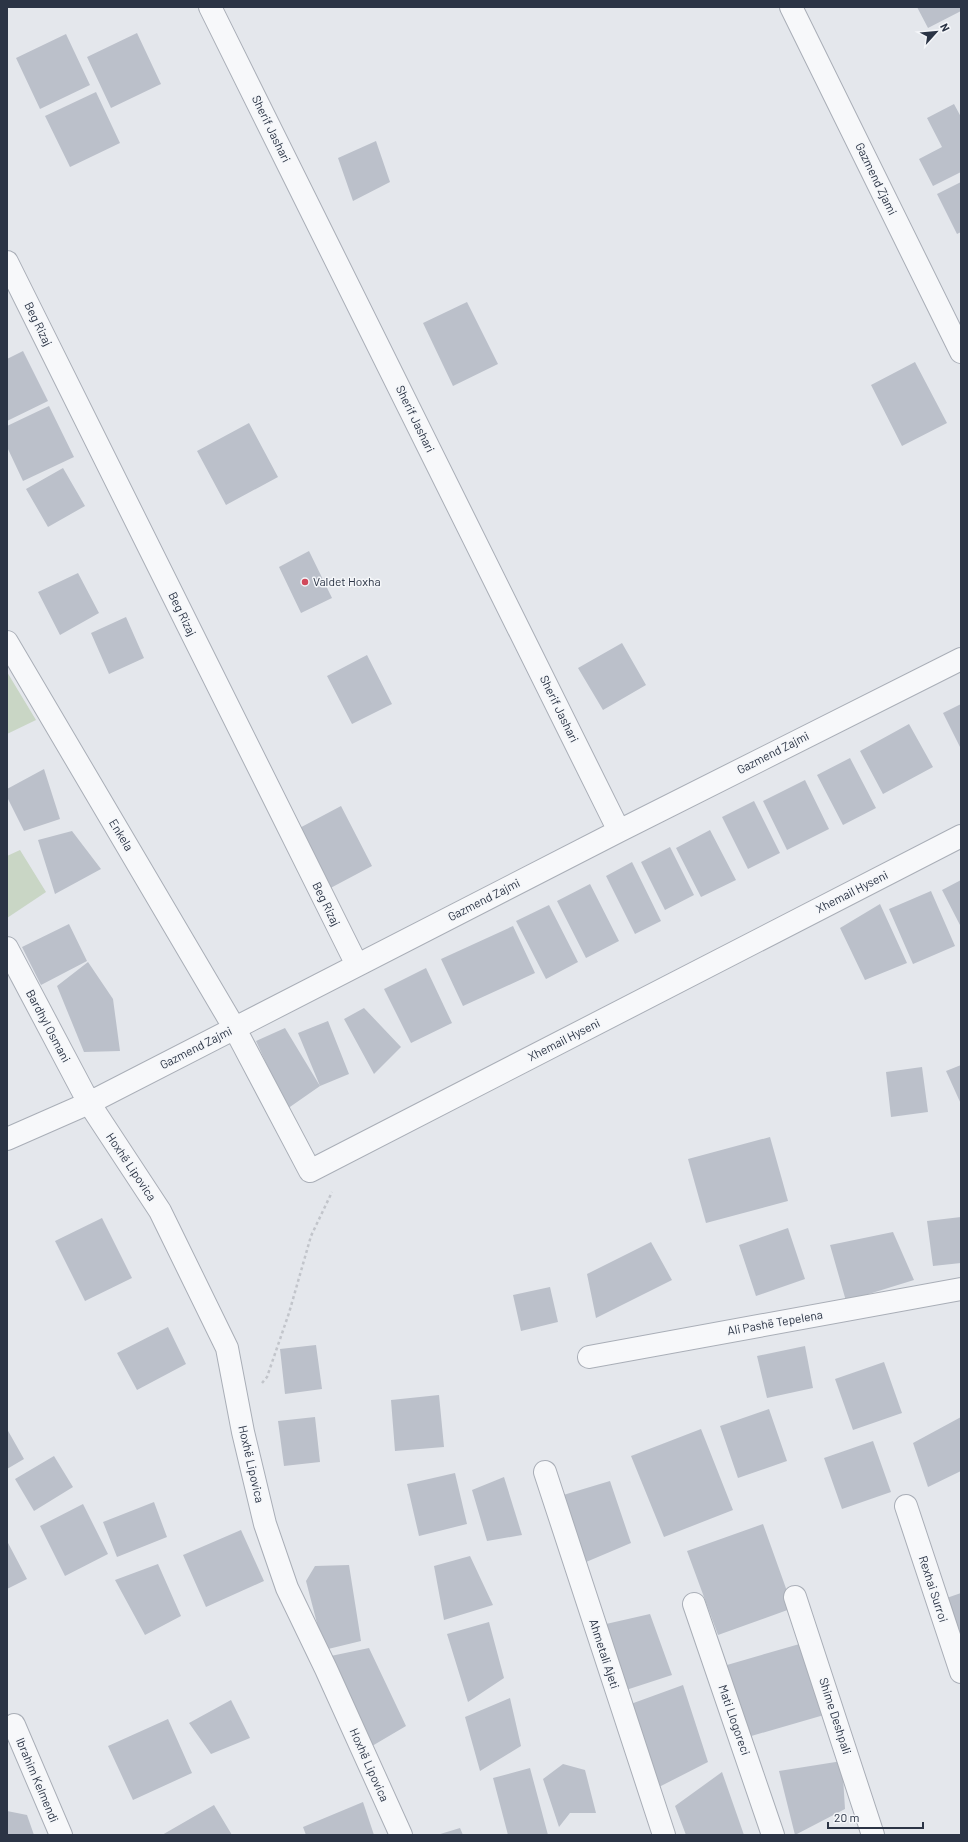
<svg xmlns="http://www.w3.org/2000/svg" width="968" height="1842" font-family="Barlow,sans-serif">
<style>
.green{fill:#c9d6c5}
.building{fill:#bbc0ca}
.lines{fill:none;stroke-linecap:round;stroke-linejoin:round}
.minor-casing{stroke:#a9aeb7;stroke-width:24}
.path{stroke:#c2c5cb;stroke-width:2.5;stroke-dasharray:3 3;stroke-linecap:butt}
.minor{stroke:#f7f8fa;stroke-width:22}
.poi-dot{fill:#d1495b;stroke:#f4f6f9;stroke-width:1.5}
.labels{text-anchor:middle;stroke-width:3;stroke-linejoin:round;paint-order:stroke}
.street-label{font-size:12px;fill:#2b3445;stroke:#f4f6f9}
.poi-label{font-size:12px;fill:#2b3445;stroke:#f4f6f9;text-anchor:start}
</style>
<rect width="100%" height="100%" fill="#e4e7ec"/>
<path class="green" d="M7 672 36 720 7 734Z
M20 850 46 892 7 918V856Z"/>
<path class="building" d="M917 7H961V11L928 28Z
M137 33 161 84 111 108 87 57Z
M66 34 90 85 40 109 16 58Z
M96 92 120 143 70 167 45 116Z
M954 104 961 117V172L933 186 919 159 942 147 927 118Z
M376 141 390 182 353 201 338 158Z
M961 182V232L957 234 937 194Z
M467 302 498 364 453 386 423 323Z
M23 351 48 401 7 421V359Z
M915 362 947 423 902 446 871 385Z
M49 406 74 457 23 481 7 447V426Z
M249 423 278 477 226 505 197 451Z
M63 468 85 506 48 527 26 489Z
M309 551 332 598 301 613 279 567Z
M78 573 99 613 60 635 38 592Z
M126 617 144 658 109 674 91 633Z
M622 643 646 685 603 710 578 668Z
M367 655 392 704 352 724 327 676Z
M961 704V749L943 713Z
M909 724 933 767 883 794 860 751Z
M850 758 876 808 843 825 817 775Z
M44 769 60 819 24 831 7 797V789Z
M805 780 829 829 787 850 763 801Z
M754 801 780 853 748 869 722 817Z
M341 806 372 866 323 892 292 832Z
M710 830 736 880 701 897 676 848Z
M72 831 101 869 55 894 38 840Z
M670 847 694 895 665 910 641 862Z
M632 862 661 921 635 934 606 876Z
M961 880V927L942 890Z
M590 884 619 941 586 958 557 901Z
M931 891 955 946 913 964 889 909Z
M880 904 907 963 865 980 840 928Z
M549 905 578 962 546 979 516 921Z
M69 924 87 961 41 985 22 947Z
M513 926 535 973 463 1006 441 959Z
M88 962 113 999 120 1051 84 1052 57 986Z
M426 968 452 1023 411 1043 384 989Z
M364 1008 401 1047 374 1074 344 1019Z
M328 1021 349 1074 320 1086 298 1033Z
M285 1028 320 1086 287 1109 256 1041Z
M961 1065V1104L946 1071Z
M922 1067 928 1112 891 1117 886 1072Z
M770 1137 788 1201 706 1223 688 1159Z
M961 1217V1263L933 1266 927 1221Z
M102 1218 132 1278 85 1301 55 1241Z
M788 1228 805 1279 756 1296 739 1245Z
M893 1232 914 1280 846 1301 830 1245Z
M651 1242 672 1280 596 1318 587 1274Z
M550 1287 558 1322 521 1331 513 1295Z
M168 1327 186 1364 137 1390 117 1353Z
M316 1345 322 1389 285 1394 280 1349Z
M805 1346 813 1388 767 1398 757 1356Z
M884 1362 902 1413 853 1430 835 1379Z
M439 1395 444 1447 395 1451 391 1400Z
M769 1409 787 1461 738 1478 720 1426Z
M315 1417 320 1462 284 1466 278 1421Z
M961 1417V1471L928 1487 913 1443Z
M7 1429 24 1459 7 1469Z
M701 1429 733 1510 664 1537 631 1456Z
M873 1441 891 1492 842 1509 824 1458Z
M54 1456 73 1487 34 1511 15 1479Z
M455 1473 467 1524 419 1536 407 1484Z
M504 1477 522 1535 487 1541 472 1490Z
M610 1481 631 1543 579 1565 560 1496Z
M154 1502 167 1537 117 1557 103 1522Z
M83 1504 108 1554 65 1576 40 1526Z
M763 1524 793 1608 718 1635 687 1551Z
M241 1530 264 1581 206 1607 183 1555Z
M7 1541 27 1579 7 1589Z
M470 1556 493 1605 444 1620 434 1566Z
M158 1564 181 1616 145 1635 115 1580Z
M349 1565 361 1641 324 1650 306 1581 315 1566Z
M961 1593V1650L938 1601Z
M650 1614 672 1675 626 1690 606 1624Z
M489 1622 504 1678 468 1702 447 1634Z
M803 1643 824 1715 748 1737 727 1665Z
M369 1648 406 1726 367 1749 326 1657Z
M683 1685 708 1762 659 1787 628 1705Z
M510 1698 521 1746 480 1771 465 1717Z
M231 1700 250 1738 211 1754 189 1723Z
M168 1719 192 1773 133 1800 108 1746Z
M842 1761 845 1809 795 1835 779 1771Z
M563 1764 585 1770 596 1813H570L559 1827 543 1779Z
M530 1768 548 1835H508L493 1778Z
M722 1772 744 1835H686L675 1806Z
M363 1802 374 1835H306L303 1827Z
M214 1805 232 1835H162Z
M7 1811 27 1815 34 1835H7Z
M460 1828 463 1835H437Z"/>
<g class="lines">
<g class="minor-casing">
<path id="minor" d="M210 7 619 831
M791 7 961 352
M7 262 357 965
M7 642 235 1029 310 1171 961 836
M7 948 89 1103 160 1211 227 1348 243 1432 265 1524 287 1588 326 1669 401 1835
M7 1139 89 1103 619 831 961 659
M589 1357 961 1289
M545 1472 664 1835
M906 1506 961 1672
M795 1597 873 1835
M694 1604 773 1835
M14 1725 61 1835"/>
</g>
<path class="path" d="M262 1383 267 1377 289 1313 311 1236 332 1192"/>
<use href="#minor" class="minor"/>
</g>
<circle class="poi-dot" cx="305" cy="582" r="4"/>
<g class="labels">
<g class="street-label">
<text transform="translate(271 129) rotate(64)" y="4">Sherif Jashari</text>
<text transform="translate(876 179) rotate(64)" y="4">Gazmend Zjami</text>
<text transform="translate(38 324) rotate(64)" y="4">Beg Rizaj</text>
<text transform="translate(415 419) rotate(64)" y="4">Sherif Jashari</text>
<text transform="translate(182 614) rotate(64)" y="4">Beg Rizaj</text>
<text transform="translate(559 709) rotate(64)" y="4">Sherif Jashari</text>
<text transform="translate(773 753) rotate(-27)" y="4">Gazmend Zajmi</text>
<text transform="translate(121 835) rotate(59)" y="4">Enkela</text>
<text transform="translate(852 892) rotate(-27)" y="4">Xhemail Hyseni</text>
<text transform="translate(484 900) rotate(-27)" y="4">Gazmend Zajmi</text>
<text transform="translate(326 904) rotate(64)" y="4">Beg Rizaj</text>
<text transform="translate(48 1026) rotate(62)" y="4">Bardhyl Osmani</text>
<text transform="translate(564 1040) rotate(-27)" y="4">Xhemail Hyseni</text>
<text transform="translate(196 1048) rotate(-27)" y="4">Gazmend Zajmi</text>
<text transform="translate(131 1167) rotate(56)" y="4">Hoxhë Lipovica</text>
<text transform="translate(775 1323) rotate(-10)" y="4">Ali Pashë Tepelena</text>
<text transform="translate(251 1464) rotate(77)" y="4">Hoxhë Lipovica</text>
<text transform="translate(933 1589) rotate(72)" y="4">Rexhai Surroi</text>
<text transform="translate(604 1654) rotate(72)" y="4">Ahmetali Ajeti</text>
<text transform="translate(835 1716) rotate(72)" y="4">Shime Deshpali</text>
<text transform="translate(734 1720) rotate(71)" y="4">Mati Llogoreci</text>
<text transform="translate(369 1765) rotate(66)" y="4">Hoxhë Lipovica</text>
<text transform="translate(37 1780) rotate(67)" y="4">Ibrahim Kelmendi</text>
</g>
<g class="poi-label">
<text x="313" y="586">Valdet Hoxha</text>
</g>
</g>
<rect width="968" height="1842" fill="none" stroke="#2b3445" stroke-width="16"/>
<g transform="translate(936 32) rotate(63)" stroke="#f4f6f9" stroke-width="3" paint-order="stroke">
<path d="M0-3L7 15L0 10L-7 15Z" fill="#2b3445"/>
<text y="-6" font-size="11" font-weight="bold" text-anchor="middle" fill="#2b3445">N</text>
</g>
<path d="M828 1822v6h95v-6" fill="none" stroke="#2b3445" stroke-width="2"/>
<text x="834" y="1822" font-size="12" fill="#2b3445" stroke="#f4f6f9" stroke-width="3" paint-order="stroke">20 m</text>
</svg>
